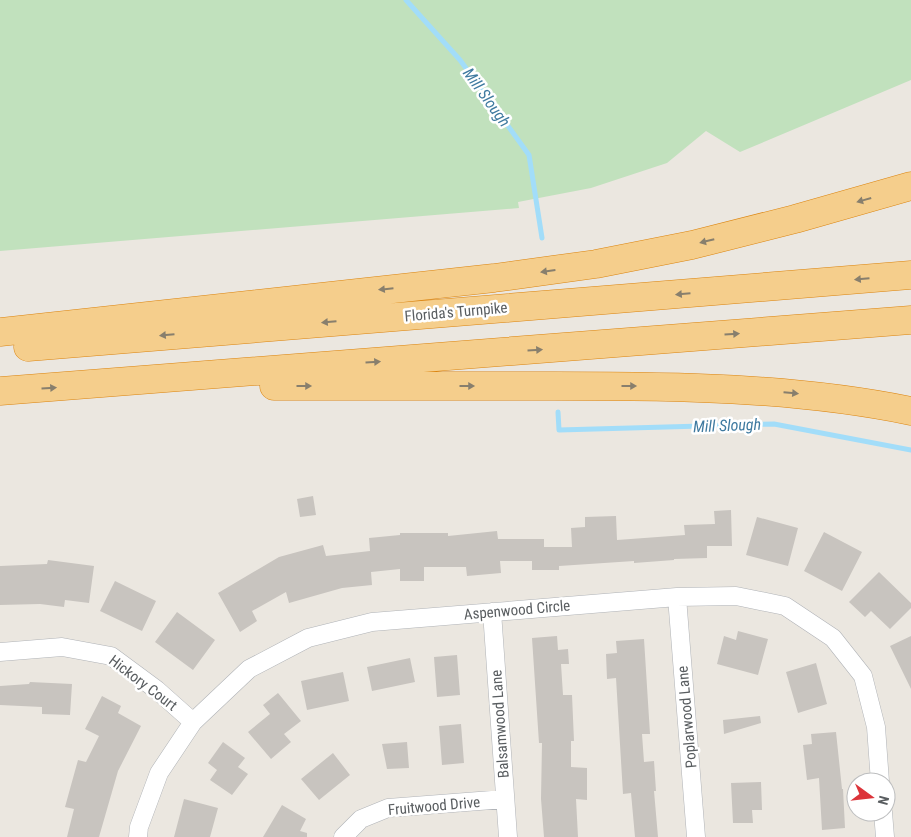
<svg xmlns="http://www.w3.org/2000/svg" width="911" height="837" font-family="'Roboto Condensed',sans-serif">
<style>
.green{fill:#c1e1bd}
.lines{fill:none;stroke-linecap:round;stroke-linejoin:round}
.stream{stroke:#a2ddf9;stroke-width:5}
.building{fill:#c8c4bf}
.minor-casing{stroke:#b0b3b7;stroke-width:19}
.motorway-casing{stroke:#db840f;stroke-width:29}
.minor{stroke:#fff;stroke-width:18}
.motorway{stroke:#f5ce8c;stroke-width:28}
.oneway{fill:#887f6d}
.labels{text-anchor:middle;stroke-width:5;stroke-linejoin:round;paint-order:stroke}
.street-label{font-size:15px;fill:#595d60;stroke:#fff}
.water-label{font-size:16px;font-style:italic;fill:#3f7aa0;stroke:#fff}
</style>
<rect width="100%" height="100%" fill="#ebe7e0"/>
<path class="green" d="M0 0H911V80L740 152 706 131 667 163 591 188 518 202 519 208 0 251Z"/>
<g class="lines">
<path class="stream" d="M406 0 460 60 529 155 542 238
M558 412 559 430 774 424 911 450"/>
</g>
<path class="building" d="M313 496 316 515 300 517 297 499Z
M731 510 732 546H707V558L674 559V560L634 563V561L559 566V570H532V561H500L501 573 467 576 466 567H424V581H400V569L371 572 372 585 342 588 289 603 286 592 252 611 257 621 240 632 218 593 279 557 323 545 326 556 370 551 369 538 400 535V533H448V536L497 531 498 539H544V547H572L571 528 585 527V517L616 516 617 540 685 535 684 525 715 524 714 511Z
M757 517 798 528 788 566 746 555Z
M824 532 862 552 842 591 804 571Z
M48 560 94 566 89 603 65 600 64 607 40 604 0 605V566L47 564Z
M879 572 911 603V608L890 629 871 611 865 617 849 602Z
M115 581 156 601 142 631 100 611Z
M177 612 215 640 193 670 155 642Z
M738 631 768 639 758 675 717 664 724 636 736 640Z
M557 636 558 650 568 649 569 664H561L563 695H572L574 741H571V767L587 768V800L576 799 578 837H544L541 799 542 743H539L532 638Z
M911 636V689L890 646Z
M644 639 650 734H642L644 762 654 761 656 791H654L658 837H635L631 793 623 794 616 678 607 679 606 654 617 653 616 641Z
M457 655 460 695 437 697 434 657Z
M410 658 415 682 372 691 367 667Z
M816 663 827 704 798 713 786 672Z
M343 672 349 701 307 710 301 681Z
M30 682 72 684 70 715 42 714V707L0 705V686L29 684Z
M278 693 301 721 284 734 291 742 271 759 248 732 270 714 263 705Z
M102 696 121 706 118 713 141 726 118 771 99 837H67L74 809 65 807 78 760 86 762 99 736 85 729Z
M760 716 761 723 724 734 723 720Z
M461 724 464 763 442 765 439 726Z
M836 732 842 789H843L845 828 822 830 819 778 807 780 803 745 812 744 811 734Z
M223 742 245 758 238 767 248 774 232 795 210 780 217 770 208 763Z
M407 742 409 768 387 769 382 744Z
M333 753 350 775 319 800 301 779Z
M761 782 762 810H752L753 823H733L731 783Z
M184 799 218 808 210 837H174Z
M282 805 306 819 300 831 307 833V837H263Z"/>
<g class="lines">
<g class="minor-casing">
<path id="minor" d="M677 597 696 837
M492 612 508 837
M0 652 62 647 111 656 157 690 193 722
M883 812 885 837
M138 837 139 827 159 773 193 722 249 669 308 638 372 622 677 597 736 596 785 606 833 638 863 676 876 727 880 782
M343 837 361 819 388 808 505 799"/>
</g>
<g class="motorway-casing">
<path id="motorway" d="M0 332 494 278 596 264 692 245 795 219 911 186
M28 347 911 275
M274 386C367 386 461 386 554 386 674 386 793 387 911 411
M0 391 911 320"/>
</g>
<use href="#minor" class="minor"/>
<use href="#motorway" class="motorway"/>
</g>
<defs><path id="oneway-solid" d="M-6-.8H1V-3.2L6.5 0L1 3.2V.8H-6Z" transform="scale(1.25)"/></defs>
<g class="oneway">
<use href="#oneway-solid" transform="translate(864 200) rotate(164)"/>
<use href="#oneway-solid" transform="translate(707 241) rotate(166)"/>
<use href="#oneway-solid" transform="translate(548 271) rotate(172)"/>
<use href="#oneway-solid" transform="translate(862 279) rotate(175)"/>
<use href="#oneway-solid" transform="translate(386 289) rotate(174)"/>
<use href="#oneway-solid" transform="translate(683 294) rotate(175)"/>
<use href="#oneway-solid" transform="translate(329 322) rotate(175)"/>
<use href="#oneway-solid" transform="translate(732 334) rotate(-4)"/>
<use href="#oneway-solid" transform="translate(167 335) rotate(175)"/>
<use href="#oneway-solid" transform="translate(535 350) rotate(-4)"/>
<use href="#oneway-solid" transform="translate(373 362) rotate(-4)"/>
<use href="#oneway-solid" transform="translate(304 386)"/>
<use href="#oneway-solid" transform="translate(467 386)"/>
<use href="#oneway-solid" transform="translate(629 386)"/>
<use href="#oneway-solid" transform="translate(49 388) rotate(-4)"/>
<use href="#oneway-solid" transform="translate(791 393) rotate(5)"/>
</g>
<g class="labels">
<g class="street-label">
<text transform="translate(456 312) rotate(-5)" y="5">Florida's Turnpike</text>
<text transform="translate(517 610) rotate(-5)" y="5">Aspenwood Circle</text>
<text transform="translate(143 683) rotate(37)" y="5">Hickory Court</text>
<text transform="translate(687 717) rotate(-95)" y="5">Poplarwood Lane</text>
<text transform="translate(500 724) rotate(-94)" y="5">Balsamwood Lane</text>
<text transform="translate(434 806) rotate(-5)" y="5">Fruitwood Drive</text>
</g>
<g class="water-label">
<text transform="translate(487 97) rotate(54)" y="6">Mill Slough</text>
<text transform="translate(727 425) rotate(-2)" y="6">Mill Slough</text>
</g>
</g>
<g transform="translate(871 797) rotate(105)"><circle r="24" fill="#ffffff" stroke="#bdbebf"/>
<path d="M0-4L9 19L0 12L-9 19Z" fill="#dc343a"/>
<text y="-8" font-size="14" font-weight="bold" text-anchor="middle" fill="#595d60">N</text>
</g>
</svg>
